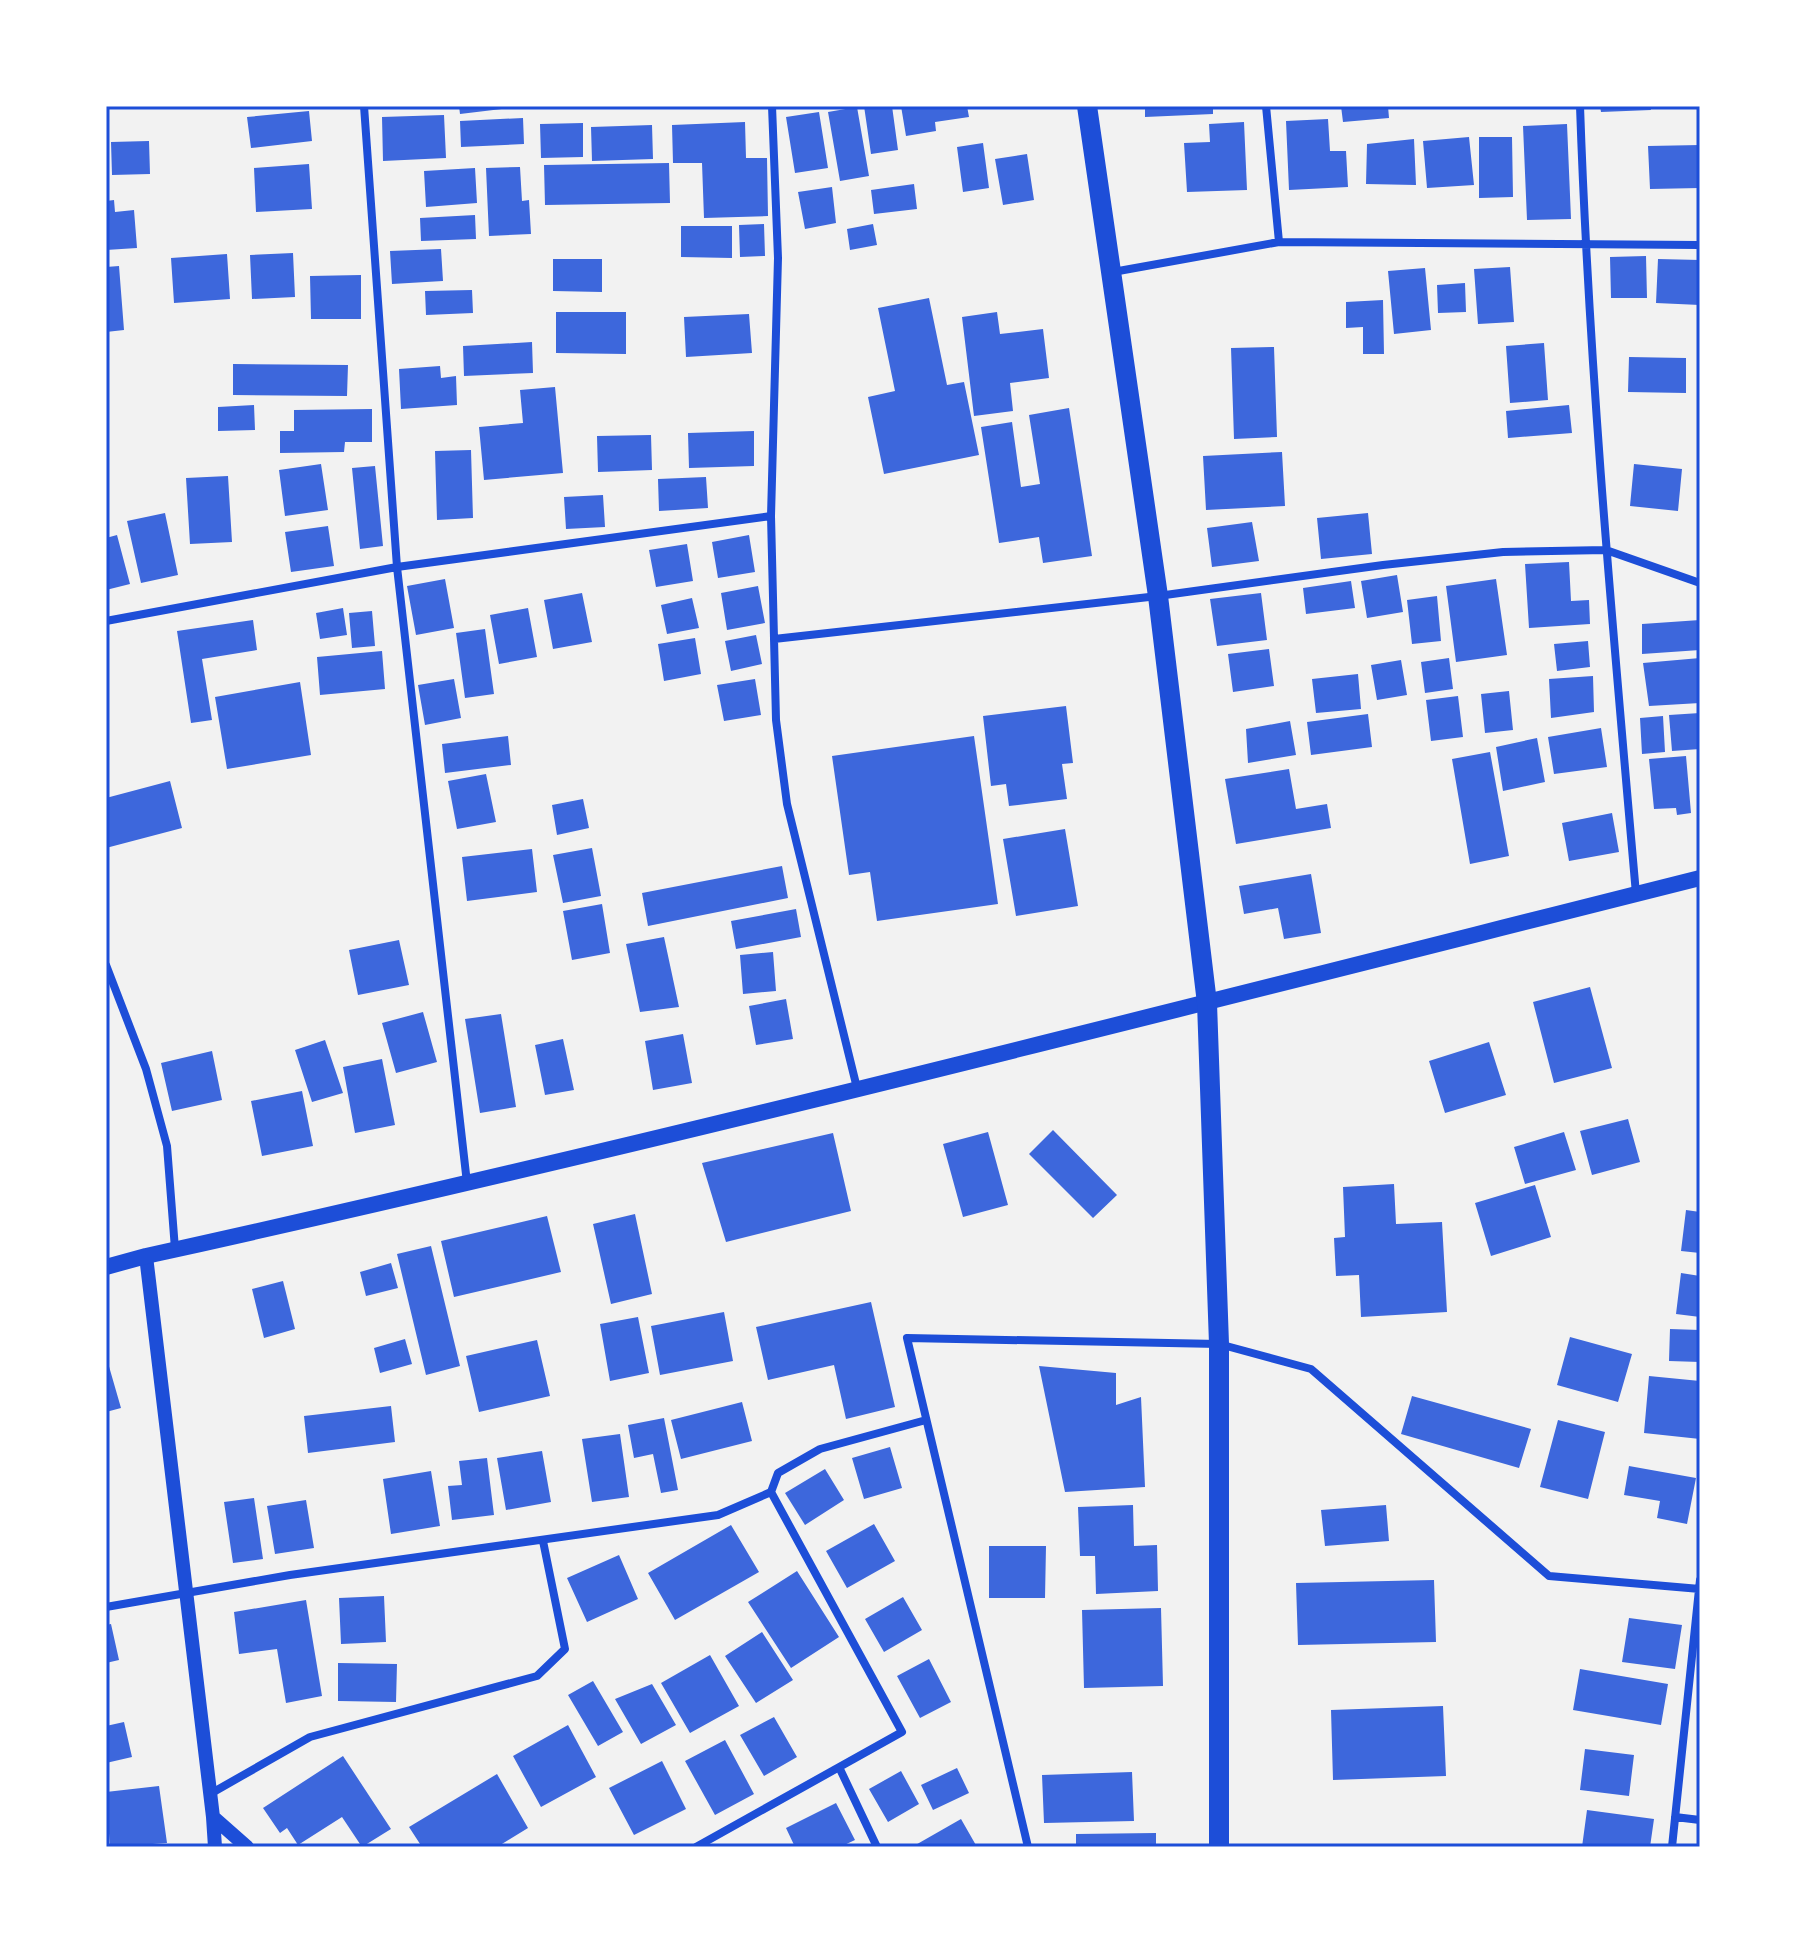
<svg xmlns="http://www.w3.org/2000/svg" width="1806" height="1953" font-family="Karla,sans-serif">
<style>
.building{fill:#3d67dc}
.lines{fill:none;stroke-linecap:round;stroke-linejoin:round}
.minor{stroke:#1d4ed8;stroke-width:8}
.tertiary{stroke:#1d4ed8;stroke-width:14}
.secondary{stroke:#1d4ed8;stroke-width:16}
.primary{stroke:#1d4ed8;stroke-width:20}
.neatline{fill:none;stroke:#1d4ed8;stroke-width:3}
</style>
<rect width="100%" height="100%" fill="#f2f2f2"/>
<path class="building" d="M459 106H510V108L460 114Z
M864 106H892L898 150 871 154Z
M901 106H967L969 117 935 122 936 131 906 136Z
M1145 106H1213V114L1145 117Z
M1341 106H1388L1389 118 1343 122Z
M1600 106H1650L1651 110 1601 112Z
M857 107 869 176 840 181 828 112Z
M309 111 312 141 251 148 247 117Z
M819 112 828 168 795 173 786 117Z
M444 115 446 158 383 161 382 117Z
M523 118 524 144 461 147 460 121Z
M1328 119 1330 151H1346L1348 187 1289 190 1286 121Z
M745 122 746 158H767L768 216 704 218 702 163H673L672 125Z
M1244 122 1247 190 1187 192 1184 143 1210 142 1209 124Z
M583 123V157L541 158 540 124Z
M1567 124 1571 219 1527 220 1523 126Z
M652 125 653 159 592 161 591 127Z
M1469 137 1474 185 1427 188 1423 141Z
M1479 137H1512L1513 197 1479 198Z
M1414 139 1416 185 1366 184 1367 144Z
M149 141 150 174 112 175 111 142Z
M983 143 989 188 963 192 957 147Z
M1700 145V188L1650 189 1648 146Z
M1027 154 1034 200 1003 205 995 159Z
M669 163 670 203 545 205 544 165Z
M309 164 312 209 256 212 254 168Z
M520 167 522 201 529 200 531 234 489 236 486 168Z
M475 168 477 203 426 207 424 171Z
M914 184 917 209 874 214 871 190Z
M832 187 836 223 805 229 798 192Z
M114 200 115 212 134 210 137 248 106 250V201Z
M475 215 476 239 421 241 420 218Z
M764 224 765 256 740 257 739 225Z
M873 224 877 245 850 250 847 229Z
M681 226H732V258L681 257Z
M441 249 443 281 392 284 390 251Z
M293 253 295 297 252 299 250 255Z
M227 254 230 299 174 303 171 258Z
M1646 256 1647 298H1611L1610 257Z
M553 259H602V292L553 291Z
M1658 259 1700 260V305L1656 303Z
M119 266 124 330 106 332V267Z
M1510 267 1514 322 1478 324 1474 269Z
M1425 268 1431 330 1394 334 1388 271Z
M361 275V319H311L310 276Z
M1465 283 1466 312 1438 313 1437 285Z
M472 290 473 313 426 315 425 291Z
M929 298 947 385 964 382 979 455 884 474 868 397 895 391 878 308Z
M1383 300 1384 354H1363V327L1346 328V302Z
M556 312H626V354L556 353Z
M997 312 1000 334 1043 329 1049 378 1010 383 1013 411 974 416 962 317Z
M749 314 752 353 686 357 684 317Z
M532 342 533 373 464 376 463 346Z
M1544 343 1548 400 1510 403 1506 346Z
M1274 347 1277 437 1234 439 1231 348Z
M1629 357 1686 358V393L1628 392Z
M233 364 348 365 347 396 233 395Z
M440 366 441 378 456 376 457 405 401 409 399 369Z
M555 387 563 473 484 480 479 427 523 423 520 390Z
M254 405 255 430 218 431V407Z
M1569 405 1572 433 1508 438 1506 411Z
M1069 408 1092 556 1043 563 1039 537 999 543 981 427 1012 422 1021 487 1040 484 1029 415Z
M372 409V442H345L344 452 280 453V431H294V410Z
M754 431V466L689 468 688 433Z
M651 435 652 470 598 472 597 436Z
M471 450 473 518 437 520 435 451Z
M1282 452 1285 506 1206 510 1203 456Z
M321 464 328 510 285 516 279 470Z
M1634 464 1682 469 1678 511 1630 506Z
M375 466 383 546 360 549 352 468Z
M228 476 232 542 190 544 186 478Z
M706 477 708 508 659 511 658 479Z
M603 495 605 527 566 529 564 497Z
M165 513 178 575 141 583 127 521Z
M1368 513 1372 554 1321 559 1317 518Z
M1252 522 1259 561 1212 567 1207 528Z
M328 526 334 566 291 572 285 532Z
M117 535 130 584 106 590V538Z
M749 535 755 572 718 578 712 542Z
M687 544 693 581 656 587 649 550Z
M1569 562 1571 601 1589 600 1590 624 1529 628 1525 564Z
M1397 575 1403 612 1367 618 1361 581Z
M445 579 454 628 416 635 407 586Z
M1496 579 1507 655 1456 662 1446 586Z
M1351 581 1355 608 1306 614 1303 588Z
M758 586 765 623 727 630 721 593Z
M582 593 592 642 553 649 544 600Z
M1261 593 1267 640 1217 646 1210 599Z
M1437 596 1441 641 1412 644 1407 600Z
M692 598 699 628 667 634 661 605Z
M343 608 347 635 320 639 316 613Z
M528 608 537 657 499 664 490 615Z
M372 611 375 646 352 648 349 613Z
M253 620 257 650 202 659 212 720 191 723 177 631Z
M1700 620V650L1642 654V624Z
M485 629 494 694 465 698 456 633Z
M756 635 762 664 731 671 725 641Z
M695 638 701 674 664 681 658 644Z
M1588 641 1590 667 1557 671 1554 644Z
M1269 649 1274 686 1233 692 1228 654Z
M382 651 385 689 320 695 317 657Z
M1449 658 1453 689 1425 693 1421 662Z
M1700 658V703L1649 706 1643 663Z
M1401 660 1407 695 1377 700 1371 665Z
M1358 674 1361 709 1316 713 1312 679Z
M1593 676 1594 712 1551 718 1549 679Z
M454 679 461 718 425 725 418 685Z
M755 679 761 715 724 721 717 685Z
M300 682 311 755 227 769 215 697Z
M1509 691 1513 730 1485 733 1481 694Z
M1458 696 1463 737 1431 741 1426 700Z
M1066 706 1073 763 1062 764 1067 799 1009 806 1006 784 991 786 983 716Z
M1700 713V749L1672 751 1669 715Z
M1368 714 1372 747 1311 755 1307 722Z
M1663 716 1665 752 1642 754 1640 718Z
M1290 721 1296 755 1248 763 1246 729Z
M1601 728 1607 767 1554 774 1548 737Z
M508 736 511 765 445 773 442 744Z
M974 736 998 904 877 921 870 872 849 875 832 756Z
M1537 738 1545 782 1503 791 1496 747Z
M1490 752 1509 856 1470 864 1452 759Z
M1686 756 1691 813 1677 815 1676 808 1654 809 1649 759Z
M1289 769 1296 809 1327 804 1331 828 1236 844 1225 779Z
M486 774 496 822 457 829 448 781Z
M170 781 182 828 106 848V798Z
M583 799 589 828 557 835 552 805Z
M1612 813 1619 852 1569 861 1562 823Z
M1065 829 1078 906 1016 916 1003 839Z
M592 848 601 896 563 903 553 855Z
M532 849 537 892 467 901 462 857Z
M782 866 788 898 648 926 642 893Z
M1311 874 1321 933 1284 939 1278 908 1244 914 1239 886Z
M602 904 610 953 572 960 563 911Z
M796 909 801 937 736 949 731 921Z
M664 937 679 1007 640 1012 626 944Z
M399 940 409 985 358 995 349 950Z
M773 952 776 991 743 994 740 955Z
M1590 987 1612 1068 1554 1083 1533 1002Z
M786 999 793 1039 756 1045 749 1006Z
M423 1012 437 1062 396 1073 382 1023Z
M501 1014 516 1107 480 1113 465 1019Z
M683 1034 692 1083 653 1090 645 1041Z
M563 1039 574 1090 545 1095 535 1045Z
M325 1040 343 1093 312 1102 295 1050Z
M1489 1042 1506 1095 1445 1113 1429 1061Z
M212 1051 222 1100 172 1111 161 1063Z
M382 1059 395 1125 355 1133 343 1067Z
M302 1091 313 1146 262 1156 251 1101Z
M1628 1119 1640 1162 1592 1175 1580 1131Z
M1053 1130 1117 1195 1093 1218 1029 1154Z
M988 1132 1008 1205 963 1217 943 1144Z
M1564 1132 1576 1170 1525 1184 1514 1147Z
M833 1133 851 1211 726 1242 702 1163Z
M1394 1184 1396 1224 1442 1222 1447 1312 1361 1317 1359 1275 1336 1276 1334 1238 1345 1237 1343 1187Z
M1535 1185 1551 1237 1491 1256 1475 1203Z
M1686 1210 1700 1212V1253L1681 1251Z
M635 1214 652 1294 611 1304 593 1224Z
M547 1216 561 1272 454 1297 441 1241Z
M431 1246 460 1366 426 1375 397 1254Z
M391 1263 398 1288 366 1296 360 1272Z
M1681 1273 1700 1276V1317L1676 1314Z
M283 1281 295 1329 264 1338 252 1289Z
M871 1302 895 1407 846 1419 834 1365 768 1380 756 1327Z
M724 1312 733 1361 660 1375 651 1326Z
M638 1317 649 1373 610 1381 600 1324Z
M1670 1329 1700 1330V1362L1669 1361Z
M1570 1337 1632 1354 1618 1402 1557 1385Z
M405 1339 412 1364 380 1373 374 1348Z
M537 1340 550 1396 479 1412 466 1356Z
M106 1356 121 1408 106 1412Z
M1039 1366 1116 1373V1405L1141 1397 1145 1487 1065 1492Z
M1649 1376 1700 1381V1439L1644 1433Z
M1412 1396 1531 1429 1519 1468 1401 1434Z
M742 1402 752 1441 681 1459 671 1420Z
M391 1406 395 1442 308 1453 304 1416Z
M664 1418 678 1490 661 1493 653 1454 634 1458 628 1425Z
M1558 1420 1605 1432 1588 1499 1540 1487Z
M620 1434 629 1497 592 1502 582 1439Z
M890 1447 902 1488 864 1499 852 1458Z
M542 1451 551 1502 506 1510 497 1458Z
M487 1458 494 1515 452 1520 448 1486 462 1485 459 1461Z
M1629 1466 1696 1478 1687 1524 1657 1518 1660 1501 1624 1495Z
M825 1469 844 1500 805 1525 785 1493Z
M431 1471 440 1526 391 1534 383 1479Z
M254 1498 263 1559 233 1563 224 1502Z
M306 1500 314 1548 275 1554 267 1506Z
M1133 1505 1134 1546 1157 1545 1158 1591 1096 1594 1095 1556H1080L1078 1507Z
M1386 1505 1389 1541 1325 1546 1321 1510Z
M874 1524 895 1561 847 1588 826 1551Z
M731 1525 759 1572 675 1620 648 1573Z
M989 1546H1046L1045 1598H989Z
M619 1555 638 1599 587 1622 567 1578Z
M797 1571 839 1637 791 1668 748 1602Z
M1434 1580 1436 1642 1298 1645 1296 1583Z
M384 1596 386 1642 341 1644 339 1598Z
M903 1597 922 1630 884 1652 865 1619Z
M306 1600 322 1696 286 1703 277 1649 239 1654 234 1612Z
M1161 1608 1163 1686 1084 1688 1082 1610Z
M1629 1618 1682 1625 1675 1669 1622 1662Z
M111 1624 119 1660 106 1663V1625Z
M762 1632 793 1680 756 1703 725 1656Z
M710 1655 739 1706 690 1733 661 1683Z
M929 1659 951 1702 920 1718 897 1676Z
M338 1663 397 1664 396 1702 338 1701Z
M1580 1669 1668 1684 1661 1725 1573 1710Z
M593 1681 623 1732 598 1746 568 1695Z
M652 1684 676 1725 641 1744 615 1699Z
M1443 1706 1446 1776 1333 1780 1331 1710Z
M774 1717 797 1757 764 1776 740 1735Z
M124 1722 132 1757 106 1763V1726Z
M568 1725 596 1777 541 1807 513 1756Z
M725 1740 754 1794 715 1815 685 1761Z
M1585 1749 1634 1755 1629 1796 1580 1790Z
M343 1756 391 1829 362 1847 342 1817 298 1845 287 1828 280 1833 263 1808Z
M662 1761 686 1809 634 1835 609 1788Z
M957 1768 969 1793 933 1810 921 1785Z
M901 1771 919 1804 888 1822 869 1789Z
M1132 1772 1134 1821 1044 1823 1042 1775Z
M497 1774 528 1828 497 1847H422L409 1827Z
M159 1786 167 1843 110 1847 106 1792Z
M836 1803 855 1840 840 1847H795L786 1828Z
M1587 1810 1654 1819 1650 1847H1582Z
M961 1819 977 1847H912Z
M1156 1833V1847H1076V1834Z"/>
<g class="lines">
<path class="minor" d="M364 106 397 567 467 1183
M772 106 778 258 771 516 776 720 787 804 857 1088
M1266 106 1279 242
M1580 106C1589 369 1613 631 1636 894
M1113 272 1279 242 1700 245
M106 621 397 567 771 516
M774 639 1158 596 1383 565 1503 552 1606 550 1700 583
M106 965 146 1069 167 1146 175 1249
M771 1492 778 1473 820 1449 926 1420
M106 1607 290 1575 718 1515 771 1492 902 1732 696 1847
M839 1767 877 1847
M210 1794 310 1737 537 1676 565 1649 543 1541
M1675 1817 1700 1820
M1028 1847 907 1338 1219 1344 1311 1369 1549 1576 1700 1589
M1672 1847 1700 1580"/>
<path class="tertiary" d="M146 1256 213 1817 215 1847
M213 1817 247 1847"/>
<path class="secondary" d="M106 1267 146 1256C667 1141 1183 1008 1700 878"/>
<path class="primary" d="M1087 106 1158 596 1207 1003 1219 1344V1847"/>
</g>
<rect width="1806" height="1953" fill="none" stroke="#ffffff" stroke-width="216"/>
<rect x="108" y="108" width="1590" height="1737" class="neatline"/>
</svg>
